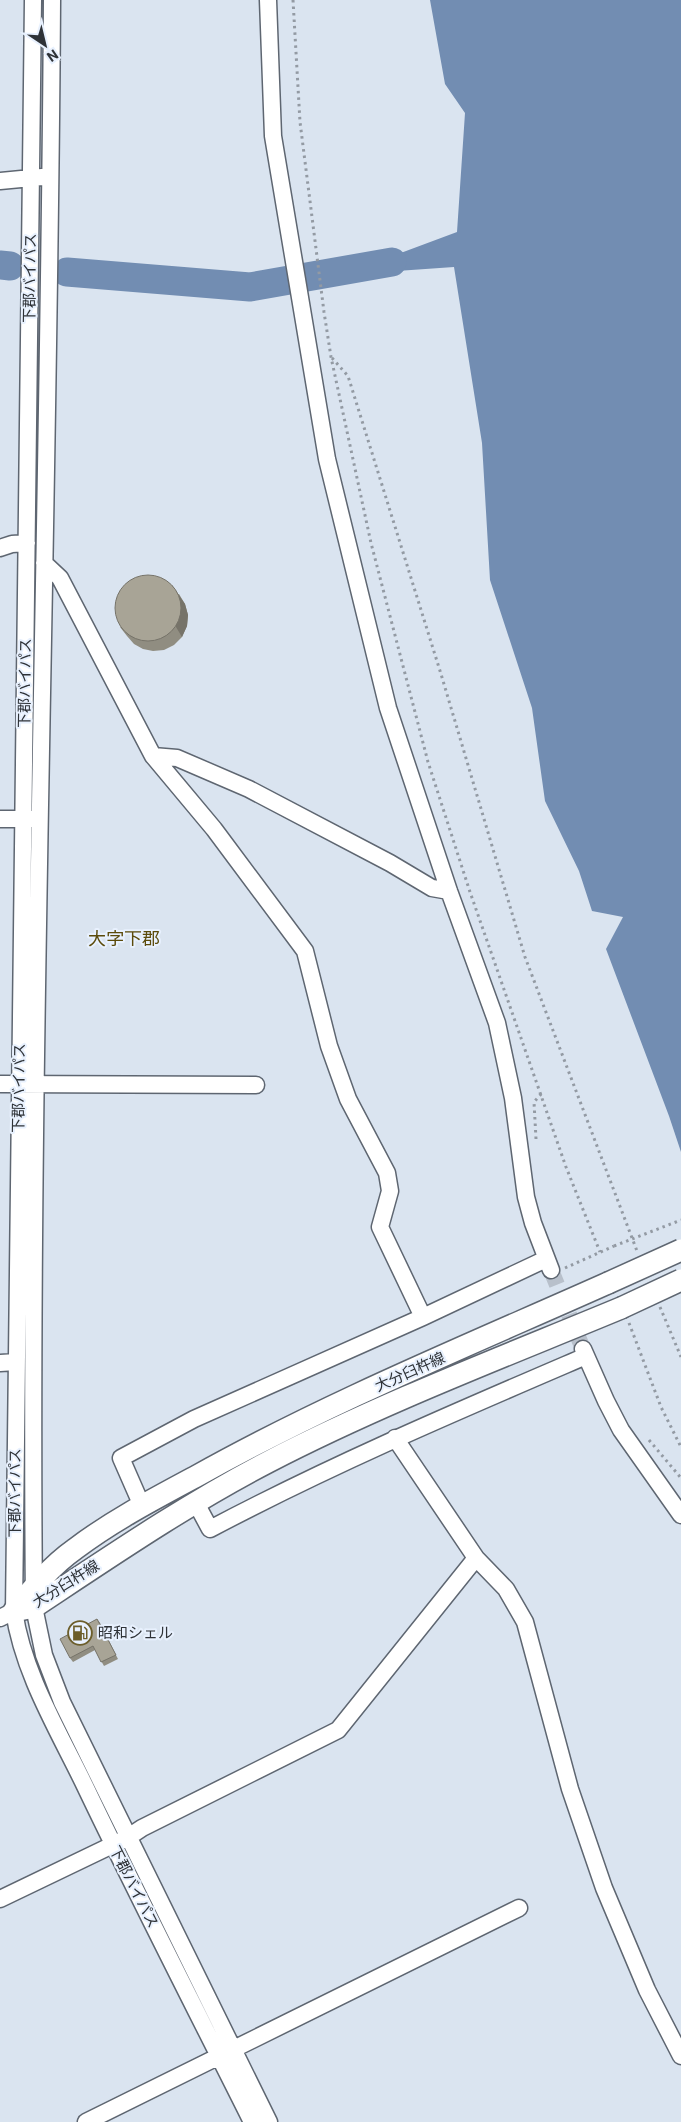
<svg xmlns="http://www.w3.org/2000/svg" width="681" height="2122" font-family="Roboto,'Noto Sans JP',sans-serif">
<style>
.water{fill:#728db2}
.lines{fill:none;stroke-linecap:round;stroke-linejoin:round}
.river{stroke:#728db2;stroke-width:29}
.minor-tunnel{stroke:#b8c0cb;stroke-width:16;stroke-dasharray:16 8;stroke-linecap:butt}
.minor-casing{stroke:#5e6671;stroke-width:19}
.major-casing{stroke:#5e6671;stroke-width:24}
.path{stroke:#939aa3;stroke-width:3;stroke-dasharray:2.5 4;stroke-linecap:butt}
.minor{stroke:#fff;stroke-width:16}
.major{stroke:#fff;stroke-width:21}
.major-bridge-casing{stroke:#5e6671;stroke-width:24;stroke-linecap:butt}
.path-bridge{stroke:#939aa3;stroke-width:3;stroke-dasharray:2.5 4;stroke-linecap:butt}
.major-bridge{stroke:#fff;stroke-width:21}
.wall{fill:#908d81}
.shaded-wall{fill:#767369}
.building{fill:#a8a496;stroke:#767369}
.labels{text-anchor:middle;stroke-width:4;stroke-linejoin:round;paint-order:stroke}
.street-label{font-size:15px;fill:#2e3237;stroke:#e8f1fe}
.poi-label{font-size:15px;fill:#2e3237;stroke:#e8f1fe;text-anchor:start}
.quarter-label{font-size:18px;fill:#5b4b0b;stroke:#e8f1fe}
</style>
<rect width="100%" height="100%" fill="#dae4f0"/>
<path class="water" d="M430 0H681V1152L669 1116 606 949 623 917 592 911 579 871 545 801 532 708 490 580 482 443 454 267 354 274 352 262 398 254 457 232 465 113 445 84Z"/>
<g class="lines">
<path class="river" d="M0 265 10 266
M67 272 250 287 392 262"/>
<path class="minor-tunnel" d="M551 1270 583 1349"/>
<g class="minor-casing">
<path id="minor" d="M33 0 14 1611C23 1673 58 1730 85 1786 139 1899 196 2010 252 2122
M52 0C49 536 29 1071 34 1607L44 1655 62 1702 269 2122
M268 0 273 136 327 459 388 708 449 891 497 1023 513 1098 526 1197 533 1223 551 1270
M0 181 42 177
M0 548 12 544 27 543
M44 563 60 578 153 756 214 829 305 951 329 1046 348 1099 387 1173 390 1191 380 1227 423 1317
M153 756 177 758 249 789 390 863 432 888 449 891
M0 819H34
M0 1084 256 1085
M583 1349 606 1401 621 1430 681 1515
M0 1363 16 1362
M395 1438 476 1558 506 1589 525 1622 570 1789 604 1888 647 1990 681 2056
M196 1503 210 1529C333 1464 458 1411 586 1356
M142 1506 121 1458 194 1419 423 1317 546 1259
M0 1618 14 1611
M0 1899 127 1838 142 1828 338 1730 476 1558
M86 2122 519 1908"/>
</g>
<g class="major-casing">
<path id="major" d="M14 1611C33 1588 51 1566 75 1549 112 1521 154 1499 195 1477 327 1403 469 1345 608 1283
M14 1611 34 1607C111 1556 187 1504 268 1462 382 1403 503 1357 621 1308"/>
</g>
<path class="path" d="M293 0 300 122 324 312 331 357 371 543 428 762 470 892 566 1167 600 1252
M332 358 348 376 441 674 525 957 637 1251
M536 1139 534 1102 542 1093
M565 1268 614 1246
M660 1307 681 1357
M629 1323 661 1407 681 1447
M649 1440 681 1478"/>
<use href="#minor" class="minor"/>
<use href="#major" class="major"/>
<g class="major-bridge-casing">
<path id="major-bridge" d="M608 1283 681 1250
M621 1308 681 1280"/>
</g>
<path class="path-bridge" d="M614 1246 681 1220"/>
<use href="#major-bridge" class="major-bridge"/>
</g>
<path class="wall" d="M179 594 185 604 188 615 187 626 182 637 174 645 164 650 153 651 143 649 134 644 127 636 120 627Z
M97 1619 118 1659 104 1666 95 1650 73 1662 70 1658Z"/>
<path class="shaded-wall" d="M172 585 185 604 188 615 187 626 182 637 176 627Z
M97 1619 100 1623 118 1659 116 1655Z"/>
<path class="building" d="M115 608a33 33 0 1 1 66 0a33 33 0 1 1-66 0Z
M97 1619 116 1655 101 1662 93 1646 70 1658 60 1639Z"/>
<defs>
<g id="fuel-ring" transform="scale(1.25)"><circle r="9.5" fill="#e8f1fe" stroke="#6c5e2b" stroke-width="1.5"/><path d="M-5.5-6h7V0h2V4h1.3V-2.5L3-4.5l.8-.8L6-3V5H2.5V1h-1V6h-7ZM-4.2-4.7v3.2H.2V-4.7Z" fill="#6c5e2b"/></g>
</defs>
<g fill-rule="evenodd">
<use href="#fuel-ring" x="80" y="1633"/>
</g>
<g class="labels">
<g class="street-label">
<text transform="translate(30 278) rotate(-89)" y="5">下郡バイパス</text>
<text transform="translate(25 683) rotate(-89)" y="5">下郡バイパス</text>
<text transform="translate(19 1088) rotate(-89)" y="5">下郡バイパス</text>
<text transform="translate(410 1372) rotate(-24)" y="5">大分臼杵線</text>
<text transform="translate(15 1493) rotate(-90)" y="5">下郡バイパス</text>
<text transform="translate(66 1584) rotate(-32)" y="5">大分臼杵線</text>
<text transform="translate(134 1887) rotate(63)" y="5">下郡バイパス</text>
</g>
<g class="poi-label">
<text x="98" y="1638">昭和シェル</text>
</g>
<g class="quarter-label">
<text x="124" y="945">大字下郡</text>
</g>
</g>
<g transform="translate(45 45) rotate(145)" stroke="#e8f1fe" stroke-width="4" paint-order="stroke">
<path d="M0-4L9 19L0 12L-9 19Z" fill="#2e3237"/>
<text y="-8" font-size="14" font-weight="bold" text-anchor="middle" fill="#2e3237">N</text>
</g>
</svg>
